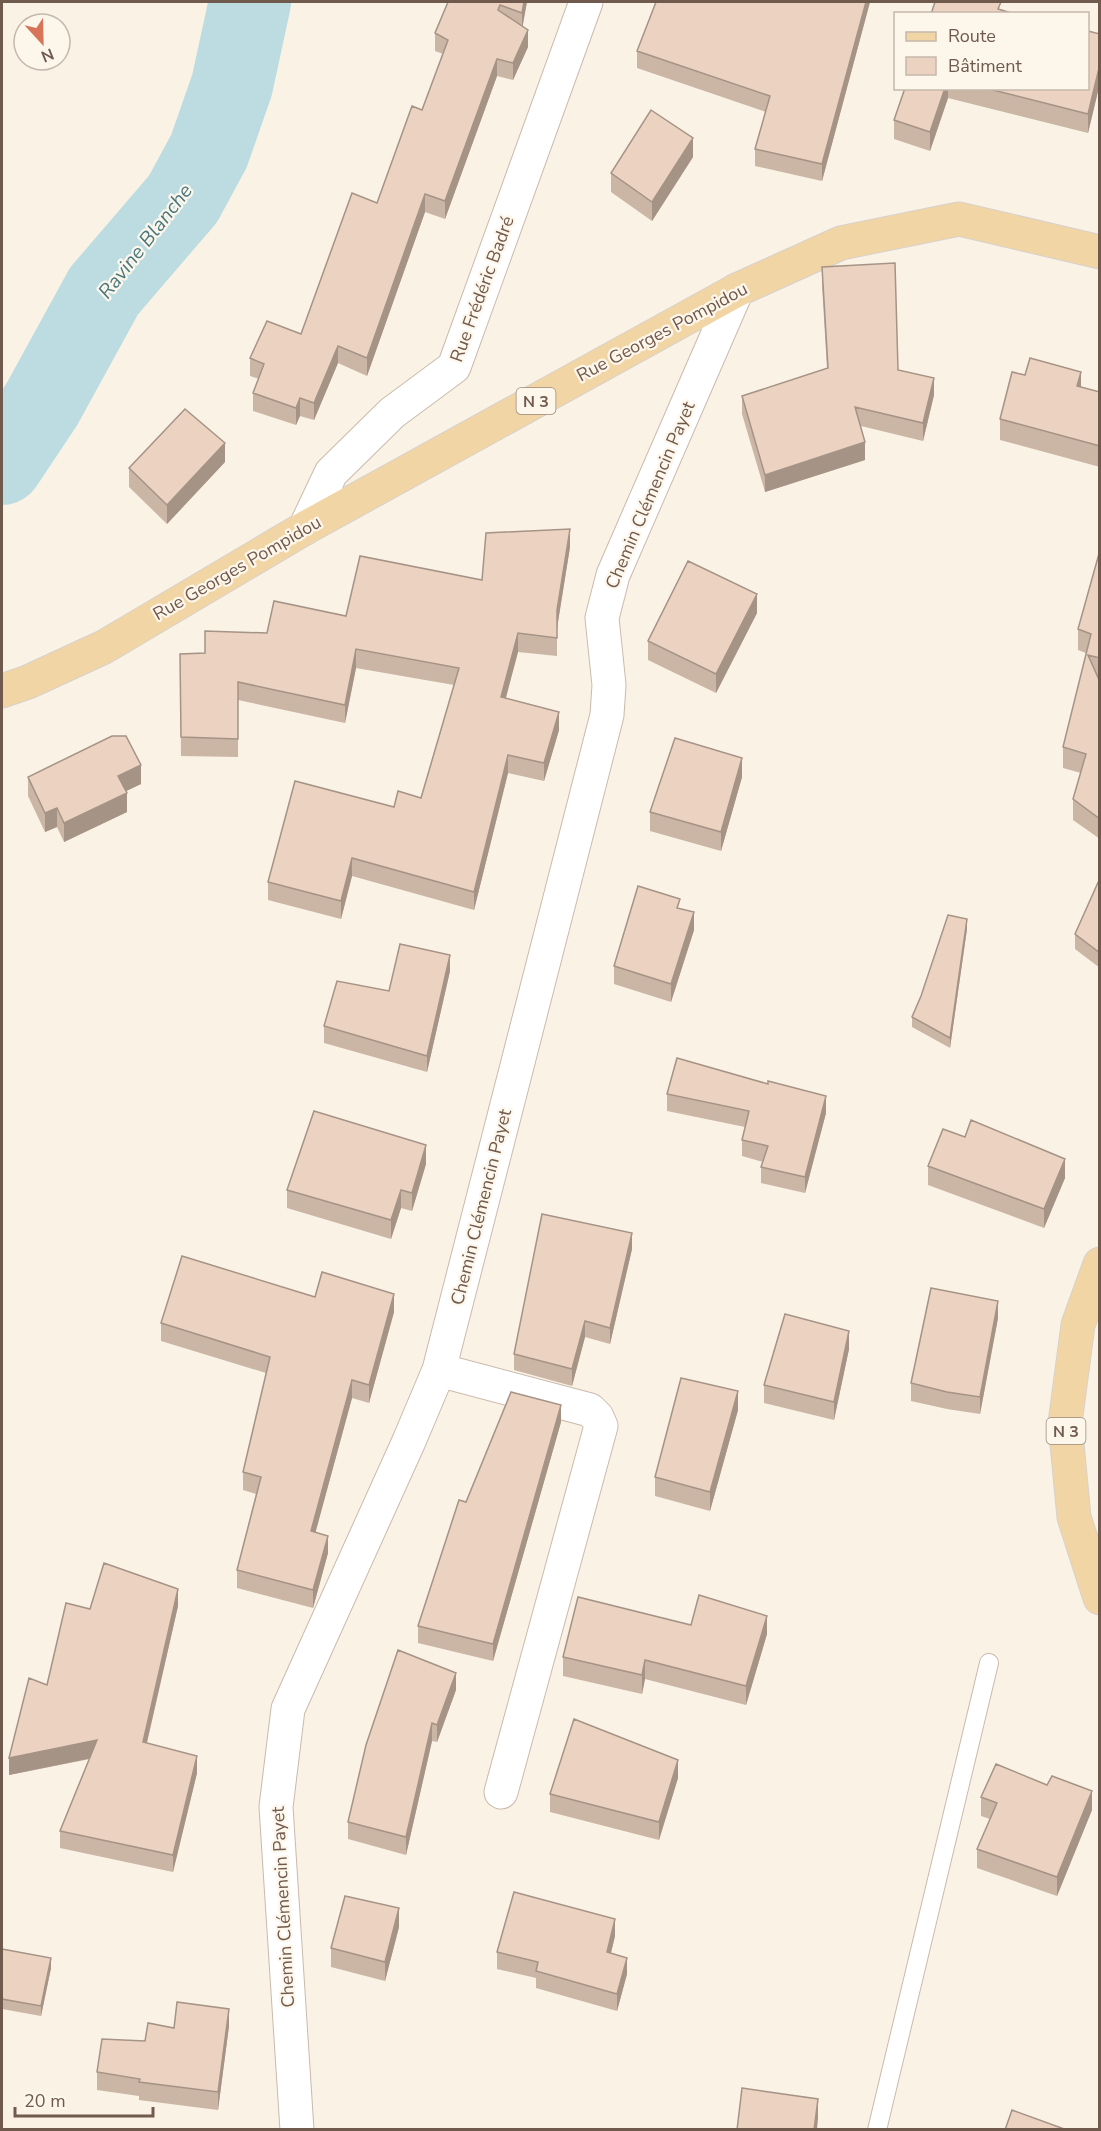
<svg xmlns="http://www.w3.org/2000/svg" width="1101" height="2131" font-family="'Nunito Sans',sans-serif">
<style>
.lines{fill:none;stroke-linecap:round;stroke-linejoin:round}
.river{stroke:#bcdce1;stroke-width:82}
.lane-casing{stroke:#cabaad;stroke-width:20}
.street-casing{stroke:#cabaad;stroke-width:35}
.primary-casing{stroke:#d7d1cd;stroke-width:35}
.lane{stroke:#fff;stroke-width:18}
.street{stroke:#fff;stroke-width:33}
.primary{stroke:#f2d5a4;stroke-width:33}
.wall{fill:#cbb5a5}
.shaded-wall{fill:#a59386}
.building{fill:#ecd2c0;stroke:#a59386;stroke-width:1.5}
.labels{text-anchor:middle;stroke-width:4.5;stroke-linejoin:round;paint-order:stroke}
.shield{fill:#fdf6eb;stroke:#9a897c;stroke-width:1.5}
.shield-label{font-size:16px;font-weight:bold;fill:#705a4d}
.street-label{font-size:18px;fill:#705a4d;stroke:#fdf6eb}
.water-label{font-size:20px;font-style:italic;fill:#497881;stroke:#fdf6eb}
</style>
<rect width="100%" height="100%" fill="#faf2e5"/>
<g class="lines">
<path class="river" d="M2 464 42 404 104 291 183 199 209 151 232 85 250 2"/>
<g class="lane-casing">
<path id="lane" d="M877 2130 989 1663"/>
</g>
<g class="street-casing">
<path id="street" d="M305 528 331 473 392 413 454 367 586 2
M439 1370 590 1410 597 1417 601 1426 501 1792
M297 2130 276 1807 288 1709 409 1441 439 1370 607 715 609 685 602 618 613 575 737 290"/>
</g>
<g class="primary-casing">
<path id="primary" d="M2 691 28 682 104 647 305 528 737 290 841 243 959 219 1100 252
M1100 1264 1078 1325 1065 1423 1074 1517 1100 1598"/>
</g>
<use href="#lane" class="lane"/>
<use href="#street" class="street"/>
<use href="#primary" class="primary"/>
</g>
<path class="wall" d="M448 2H527L522 26 528 47 513 80 497 76 445 219 425 212 367 376 338 363 314 420 300 416 296 425 253 411V393L259 379 250 376V358L301 334 377 203 422 110 443 54 435 51V33Z
M870 2 822 181 755 166V149L766 112 637 68V51Z
M1100 34V83L1088 133 948 98 930 151 894 139V120L905 88H1088Z
M693 157 652 221 611 192V173Z
M822 267 898 370 934 395 923 441 861 426 865 460 765 492 742 414V396L827 369 822 285Z
M1025 375 1100 392V467L1000 440V419Z
M225 462 167 524 129 487V468Z
M1100 471V498H1098V477Z
M570 547 557 628V656L518 652 506 698 559 730 544 781 508 773 474 910 352 876 341 919 268 900V882L394 807 421 798 454 685 356 668 345 723 238 700V757L181 756 180 654 205 653 267 633 346 616 482 580Z
M1100 550V679L1098 678 1100 682V839L1073 820V799L1081 773 1063 768V747L1086 653 1078 650V629Z
M757 613 716 693 648 660V641Z
M28 777 141 784 126 791 127 812 64 842 57 827 45 832 28 796Z
M742 777 721 851 650 831V812Z
M1100 878V968L1075 949V934Z
M680 909 694 930 671 1002 614 984V966Z
M967 929 950 1048 912 1027V1017Z
M450 971 427 1072 324 1043V1026Z
M667 1094 826 1113 805 1193 761 1183V1167L763 1162 742 1156V1140L745 1127 667 1111Z
M426 1164 412 1211 401 1208 391 1239 287 1208V1190Z
M928 1166 1065 1178 1044 1228 928 1185Z
M632 1249 610 1344 585 1337 572 1386 514 1370V1354Z
M315 1297 394 1312 369 1403 352 1398 315 1533 328 1553 313 1608 237 1588V1570L256 1494 243 1490V1472L266 1373 161 1341V1323Z
M998 1318 980 1414 947 1409 911 1401V1383Z
M849 1349 834 1420 764 1403V1385Z
M738 1410 710 1511 655 1496V1477Z
M561 1422 493 1661 418 1643V1626L466 1502Z
M178 1606 147 1743 197 1773 173 1872 60 1848V1831L90 1759 9 1775 90 1609Z
M691 1625 767 1634 746 1705 645 1679 642 1694 563 1676V1657Z
M456 1690 437 1742 432 1741 406 1855 348 1839V1822Z
M678 1778 659 1840 550 1812V1794Z
M1047 1785 1092 1810 1057 1896 977 1868V1849L990 1819 981 1816V1797Z
M399 1927 385 1981 331 1967V1948Z
M615 1936 611 1953 627 1974 617 2011 536 1988V1978L497 1969V1952Z
M2 1949 51 1968 41 2016 2 2009Z
M229 2026 218 2110 139 2100V2096L97 2090V2072L145 2041 174 2028Z"/>
<path class="shaded-wall" d="M524 2H527L522 30V13Z
M866 2H870L822 181V164Z
M528 30V47L513 80V63Z
M497 59V76L445 219V201Z
M1100 64V83L1088 133V114Z
M945 88H948V98L930 151V132Z
M693 138V157L652 221V202Z
M425 194V212L367 376V358Z
M338 346V363L314 420V403Z
M1081 372V393L1077 386Z
M934 378V395L923 441V423Z
M300 398V416L296 425V408Z
M865 442V460L765 492V475Z
M225 443V462L167 524V505Z
M570 529V547L557 628V656V610Z
M757 594V613L716 693V674Z
M518 633V652L501 715V697Z
M356 649V668L345 723V705Z
M559 712V730L544 781V763Z
M508 755V773L474 910V892Z
M742 758V777L721 851V832Z
M141 765V784L118 795V776Z
M127 793V812L64 842V823Z
M57 808V827L45 832V813Z
M352 858V876L341 919V901Z
M694 912V930L671 1002V984Z
M967 919V929L950 1048V1038Z
M450 955V971L427 1072V1056Z
M826 1096V1113L805 1193V1177Z
M426 1145V1164L412 1211V1193Z
M1065 1159V1178L1044 1228V1209Z
M401 1190V1208L391 1239V1220Z
M632 1233V1249L610 1344V1328Z
M394 1294V1312L369 1403V1385Z
M998 1301V1318L980 1414V1397Z
M585 1321V1337L572 1386V1369Z
M849 1331V1349L834 1420V1402Z
M352 1380V1398L311 1549V1531Z
M738 1391V1410L710 1511V1492Z
M561 1405V1422L493 1661V1644Z
M328 1536V1553L313 1608V1590Z
M178 1589V1606L143 1759V1742Z
M767 1616V1634L746 1705V1686Z
M645 1660V1679L642 1694V1675Z
M456 1673V1690L437 1742V1725Z
M432 1723V1741L406 1855V1837Z
M97 1740V1757L9 1775V1758Z
M197 1756V1773L173 1872V1855Z
M678 1760V1778L659 1840V1822Z
M1092 1791V1810L1057 1896V1877Z
M399 1908V1927L385 1981V1962Z
M615 1919V1936L607 1969V1952Z
M51 1958V1968L41 2016V2006Z
M627 1958V1974L617 2011V1994Z
M229 2009V2026L218 2110V2092Z
M818 2099V2118L817 2130H814Z"/>
<path class="building" d="M448 2H524L522 13 500 5 498 10 528 30 513 63 497 59 445 201 425 194 367 358 338 346 314 403 300 398 296 408 253 393 264 364 250 358 267 321 301 334 352 193 377 203 412 106 422 110 448 40 435 33Z
M656 2H866L822 164 755 149 770 96 637 51Z
M935 2H1001L998 9 1015 14H931Z
M1088 31 1100 34V64L1088 114 985 88H1088Z
M905 88H945L930 132 894 120Z
M651 110 693 138 652 202 611 173Z
M895 263 898 370 934 378 923 423 855 407 865 442 765 475 742 396 828 368 822 267Z
M1030 358 1081 372 1077 386 1100 392V446L1000 419 1012 372 1025 375Z
M185 409 225 443 167 505 129 468Z
M570 529 557 610V638L518 633 501 697 559 712 544 763 508 755 474 892 352 858 341 901 268 882 295 781 394 807 398 791 421 798 459 668 356 649 345 705 238 682V739L181 737 180 654 205 653V631L267 633 274 601 346 616 360 556 482 580 486 533Z
M1100 550V658L1088 655 1100 682V819L1073 799 1086 754 1063 747 1091 634 1078 629Z
M688 561 757 594 716 674 648 641Z
M112 736H126L141 765 118 776 127 793 64 823 57 808 45 813 28 777Z
M675 738 742 758 721 832 650 812Z
M1100 878V953L1075 934Z
M638 886 680 899 677 908 694 912 671 984 614 966Z
M948 915 967 919 950 1038 912 1017 921 996Z
M400 944 450 955 427 1056 324 1026 337 981 389 991Z
M677 1058 768 1084V1081L826 1096 805 1177 761 1167 768 1146 742 1140 749 1111 667 1094Z
M314 1111 426 1145 412 1193 401 1190 391 1220 287 1190Z
M971 1120 1065 1159 1044 1209 928 1166 943 1129 965 1137Z
M542 1214 632 1233 610 1328 585 1321 572 1369 514 1354Z
M182 1256 315 1297 322 1272 394 1294 369 1385 352 1380 311 1531 328 1536 313 1590 237 1570 261 1477 243 1472 270 1357 161 1323Z
M931 1288 998 1301 980 1397 947 1392 911 1383Z
M785 1314 849 1331 834 1402 764 1385Z
M681 1378 738 1391 710 1492 655 1477Z
M511 1392 561 1405 493 1644 418 1626 459 1500 466 1502Z
M104 1563 178 1589 143 1742 197 1756 173 1855 60 1831 97 1740 9 1758 29 1678 47 1685 66 1603 90 1609Z
M699 1595 767 1616 746 1686 645 1660 642 1675 563 1657 578 1597 691 1625Z
M398 1650 456 1673 437 1725 432 1723 406 1837 348 1822 366 1745Z
M574 1719 678 1760 659 1822 550 1794Z
M996 1764 1047 1785 1052 1776 1092 1791 1057 1877 977 1849 997 1803 981 1797Z
M514 1892 615 1919 607 1952 627 1958 617 1994 536 1971 538 1962 497 1952Z
M345 1896 399 1908 385 1962 331 1948Z
M2 1949 51 1958 41 2006 2 1999Z
M177 2002 229 2009 218 2092 139 2082 140 2079 97 2072 102 2039 145 2041 148 2023 174 2028Z
M742 2088 818 2099 814 2130H737Z
M1012 2110 1067 2130H1005Z"/>
<g class="labels">
<g class="shield">
<rect x="516.5" y="388" width="39" height="26" rx="4.5"/>
<rect x="1046.5" y="1418" width="39" height="26" rx="4.5"/>
</g>
<g class="shield-label">
<text x="536" y="407">N 3</text>
<text x="1066" y="1437">N 3</text>
</g>
<g class="street-label">
<text transform="translate(482 289) rotate(-70)" y="6">Rue Frédéric Badré</text>
<text transform="translate(662 332) rotate(-28)" y="6">Rue Georges Pompidou</text>
<text transform="translate(650 495) rotate(-67)" y="6">Chemin Clémencin Payet</text>
<text transform="translate(237 568) rotate(-30)" y="6">Rue Georges Pompidou</text>
<text transform="translate(481 1207) rotate(-76)" y="6">Chemin Clémencin Payet</text>
<text transform="translate(283 1907) rotate(-93)" y="6">Chemin Clémencin Payet</text>
</g>
<g class="water-label">
<text transform="translate(145 241) rotate(-52)" y="7">Ravine Blanche</text>
</g>
</g>
<rect width="1101" height="2131" fill="none" stroke="#705a4d" stroke-width="6"/>
<rect x="894" y="12" width="195" height="78" fill="#fdf6eb" stroke="#c5b8ac" stroke-width="1.5"/>
<rect x="906" y="32" width="30" height="9" fill="#f2d5a4" stroke="#c5b8ac" stroke-width="1.5"/>
<text x="948" y="42" font-size="18" fill="#705a4d">Route</text>
<rect x="906" y="57" width="30" height="18" fill="#ecd2c0" stroke="#c5b8ac" stroke-width="1.5"/>
<text x="948" y="72" font-size="18" fill="#705a4d">Bâtiment</text>
<g transform="translate(42 42) rotate(158)"><circle r="28" fill="#fdf6eb" stroke="#c5b8ac" stroke-width="1.5"/>
<path d="M0-4.5L10 22L0 15L-10 22Z" fill="#d87457"/>
<text y="-9" font-size="16" font-weight="bold" text-anchor="middle" fill="#705a4d">N</text>
</g>
<path d="M15 2107v9h138v-9" fill="none" stroke="#705a4d" stroke-width="3"/>
<text x="24" y="2107" font-size="18" fill="#705a4d" stroke="#fdf6eb" stroke-width="4.5" paint-order="stroke">20 m</text>
</svg>
